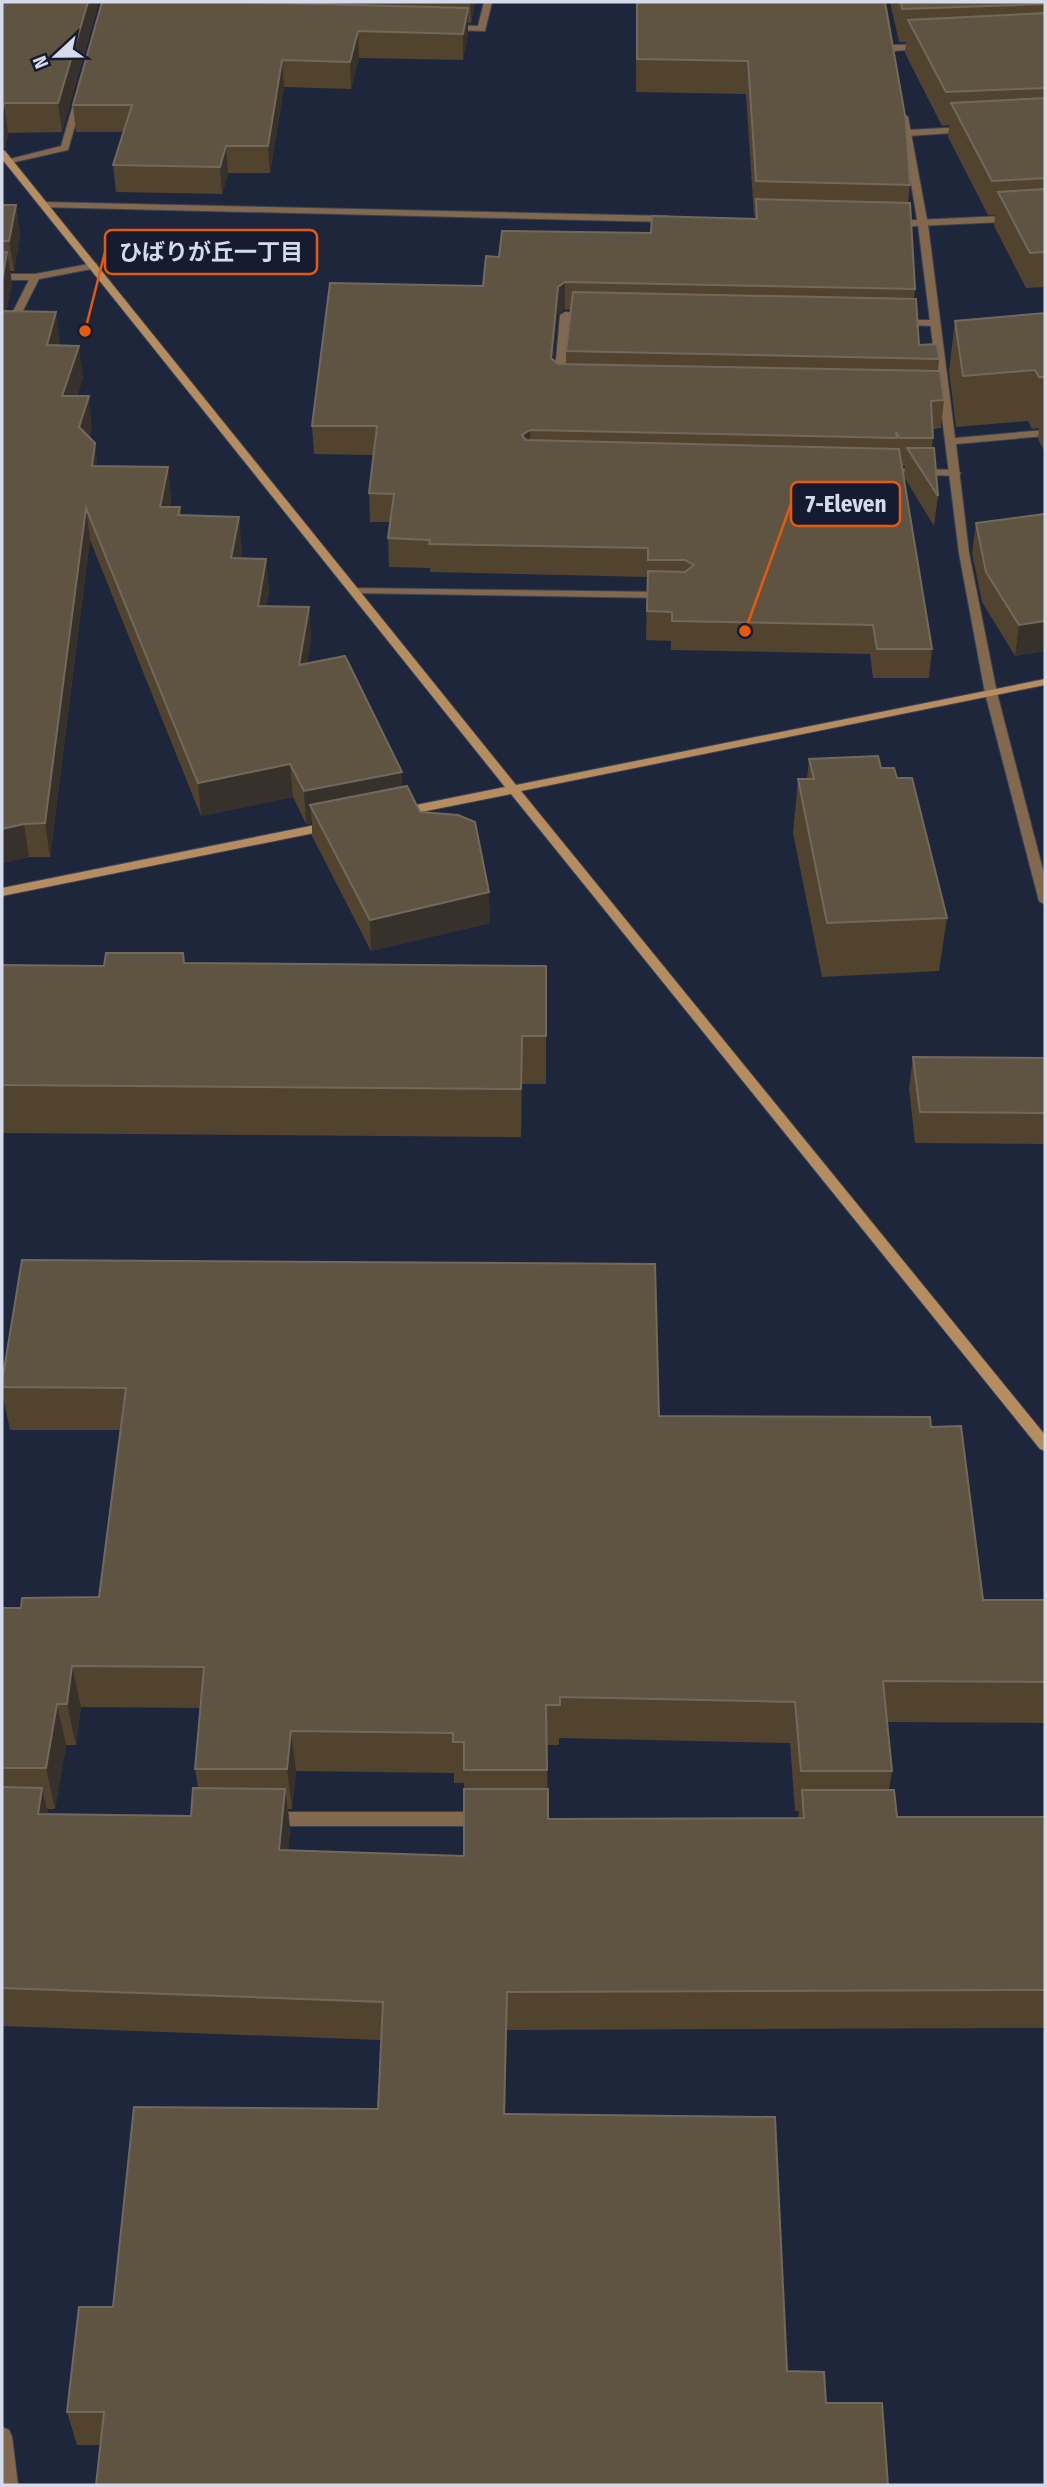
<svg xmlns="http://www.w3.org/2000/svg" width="1047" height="2487" font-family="'Fira Sans Condensed','Noto Sans JP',sans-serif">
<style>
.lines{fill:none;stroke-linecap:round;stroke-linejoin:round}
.lane-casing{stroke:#3b4358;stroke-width:2}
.street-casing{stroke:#3b4358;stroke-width:2}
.secondary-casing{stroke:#3b4358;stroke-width:2}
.lane{fill:#82684c;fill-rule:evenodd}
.street{fill:#82684c;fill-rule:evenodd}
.secondary{fill:#b58d5f;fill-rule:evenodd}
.wall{fill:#51432e;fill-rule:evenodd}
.shaded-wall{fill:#37312b}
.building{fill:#5f5442;stroke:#72695d;stroke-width:2}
.leader{fill:none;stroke:#e8590c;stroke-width:2.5}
.callout-dot{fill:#e8590c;stroke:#151c31;stroke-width:2.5}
.callout{fill:#151c31;stroke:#e8590c;stroke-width:2.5}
.callout-label{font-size:23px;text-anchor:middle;font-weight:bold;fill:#d5dbea}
</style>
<rect width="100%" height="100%" fill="#1e263c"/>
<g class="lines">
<g class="lane-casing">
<path id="lane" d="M484 2H492L485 31 446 30V26L449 25 478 26Z
M922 44 925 45V49L893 51 889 48 893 45Z
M965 127 969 130 968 132 907 136 903 133 907 130Z
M44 202 668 216 673 219 668 222 41 207 39 205Z
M1045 214V220L895 227 890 224 895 221Z
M565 312 587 313 592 316 587 319 570 318 564 381 559 384 554 381 560 315Z
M898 320H935L940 323 935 326 901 325 898 324Z
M885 468 956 470 961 473 956 476 881 473V469Z
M355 588 665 592 671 595 665 598 351 593 349 591Z"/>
</g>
<g class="street-casing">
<path id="street" d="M79 95 83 98 68 150 6 164V160L61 146 75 98Z
M904 114 908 117 928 225 955 438 1045 430V436L956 444 969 553 997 693 1045 878V905L1039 901 985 693 959 553 918 225 900 117Z
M94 263 97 264V268L39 279 7 342 2 345V333L29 280H2V274H35Z
M269 1812H483L489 1814 491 1819 489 1824 483 1826H269L263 1824 261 1819 263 1814Z
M2 2427 9 2430 12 2437 18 2485H2Z"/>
</g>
<g class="secondary-casing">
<path id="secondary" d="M2 150 5 151 516 785 1045 679V685L521 791 1045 1435V1451L1040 1449 511 794 401 816 397 815 395 812 397 809 401 808 505 787 2 159Z
M330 822 334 823 336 826 334 829 2 896V888Z"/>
</g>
<use href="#lane" class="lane"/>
<use href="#street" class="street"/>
<use href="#secondary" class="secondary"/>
</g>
<path class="wall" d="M2 2H99L62 132 8 133 5 148Z
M102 2H475L471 23H468V34L463 60 359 58 351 89 284 87 270 173H228L222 194 116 192 113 165 123 132H76L73 105Z
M636 2H885L910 185 908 203 915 289 914 299 919 345 939 359 938 371 944 400 941 428 933 429V438L932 448 938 496 934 526 904 477 905 466H902L932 649 929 678H873L870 654 671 650V641L646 640 647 577 430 572V568L389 567 388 538 390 522H370L369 493 374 455 314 454 312 426 483 286 499 257 651 233 755 219V216H754L746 94 636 92ZM565 309 571 310 566 351V364H558L553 359 557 315Z
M890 2H1045V287L1026 288 994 226 995 215H988L948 137 949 125 942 126 905 53 906 42H899Z
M2 205H16L20 235 14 271H10L12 283 6 311 60 343V345L83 377 77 396 92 428 89 438 95 443 97 466 168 467 171 499 170 507H180L181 515 242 549 240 559H266L269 592 266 606 309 607 311 640 307 663 402 787 420 812 490 923 371 951 312 836V823L306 824 293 797 201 816 90 540 50 857H29L2 863Z
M1045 313V453L1038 439 1039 428 1032 429 1028 421 956 427 949 371 955 321Z
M1045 514V651L1015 656 982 602 972 553 976 523Z
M809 759 881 768 897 778 947 918 939 971 822 977 793 833 798 779H807Z
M184 963 546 1036V1084H522L521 1137 2 1133V965L104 966Z
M913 1057 1045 1058V1144L915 1143 909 1088Z
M2 1382 659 1416 931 1427 983 1600H1045V1723L887 1722 892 1771 889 1790 897 1817H1045V2028L507 2030 100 2445H77L67 2412 113 2307 378 2109 381 2040 2 2026V1608H21L99 1597 120 1430H10L2 1392ZM81 1707 201 1708 195 1769 198 1788 191 1816 48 1814 47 1809H55L66 1745H76ZM559 1738 790 1743 795 1811H799L798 1818 548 1819 547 1745H559ZM296 1771 454 1773V1783H464V1856L288 1850 290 1828 288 1809H292Z"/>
<path class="shaded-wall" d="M88 2H99L62 132 58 103Z
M470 2H475L471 23Z
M468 8V34L463 60V34Z
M358 31 359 58 351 89 350 62Z
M282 60 284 87 270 173 268 146Z
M4 103 8 133 5 148 2 149V113Z
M226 146 228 173 222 194 220 167Z
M16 205 20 235 14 271 9 241Z
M7 252 12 283 4 323 2 328V281Z
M565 282V309L557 315 550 386 551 358 558 287Z
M56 312 60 343 51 376 47 345Z
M79 346 83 377 66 427 62 396Z
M89 396 92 428 83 458 79 427Z
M530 430V458L522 435Z
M95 443 98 475 92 466Z
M168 467 171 499 164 539 160 507Z
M86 508 90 540 50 857 45 823Z
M239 517 242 549 234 591 231 558Z
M266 559 269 592 261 639 258 606Z
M309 607 311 640 301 697 299 665Z
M1045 621V651L1015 656 1019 625Z
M290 764 293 797 201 816 198 783Z
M402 772 403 805H310L312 823 306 824 304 791Z
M24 824 29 857 2 863V829Z
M489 892 490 923 371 951 370 920Z
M522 1036V1084L521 1137V1089Z
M72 1666 81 1707 76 1745 67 1704Z
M57 1704 66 1745 55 1809 46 1768Z
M291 1731 296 1771 292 1809 287 1769Z
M42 1788 51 1828 38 1814Z
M285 1789 290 1828 284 1890 279 1850Z
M507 1992V2030L505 2150 504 2114Z"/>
<path class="building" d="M2 2H88L58 103H4L2 113Z
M102 2H248L468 8 463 34 358 31 350 62 282 60 268 146H226L220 167 113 165 132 105H73Z
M637 2H885L906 121 910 185 756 181 748 61 637 59Z
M901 2H1045V4L902 9Z
M1045 13V88L946 92 908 20Z
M1045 98V178L992 181 951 103Z
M1045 189V252L1030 253 998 192Z
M756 199 910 203 915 289 565 282 558 287 551 358 558 364 940 371 944 400 931 401 933 438H900L896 432 897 438 530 430 522 435 526 440 899 449 932 649H877L873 625 672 621V612L647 611 648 571 685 572 694 565 685 560H648V548L429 544 430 540 388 538 394 494 369 493 377 426H312L330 283 483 286 486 256 499 257 502 231 651 233 652 216 757 219Z
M2 205H16L9 241H2Z
M2 252H7L2 281Z
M573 292 916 299 919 345 937 344 939 359 566 351Z
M5 311 56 312 47 345 79 346 62 396H89L79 427 95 443 92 466 168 467 160 507H180L178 515 239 517 231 558 266 559 258 606 309 607 299 665 345 656 402 772 304 791 290 764 198 783 86 508 45 823 24 824 2 829V313Z
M1045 313V377H1039L1035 370 963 376 955 321Z
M907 448H934L938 496Z
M1045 514V621L1019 625 986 572 976 523Z
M878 756 881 768H894L897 778H912L947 918 827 923 798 779H814L809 759Z
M407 786 420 812 458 815 475 822 489 892 370 920 310 805Z
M106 953H183L184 963 546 966V1036H522L521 1089 2 1085V965L104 966Z
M913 1057 1045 1058V1113L920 1112Z
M22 1260 655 1264 659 1416 930 1417 931 1427 961 1426 983 1600H1045V1682L883 1681 892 1771H801L795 1702 560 1697V1705H546L547 1770H464V1742H453V1733L291 1731 287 1769H195L204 1667 72 1666 67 1704H57L46 1768H2V1608H21L22 1598 99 1597 126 1388 2 1387V1382Z
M2 1787 42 1788 38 1814 191 1816 193 1788 285 1789 279 1850 464 1856V1789H548V1819L804 1818 802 1790H894L897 1817H1045V1990L507 1992 504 2114 775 2117 787 2371 824 2372 826 2403H882L888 2485H96L104 2412H67L79 2307H113L134 2107 378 2109 383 2002 2 1988Z"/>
<path class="leader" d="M85 331L105 252M745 631L791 504"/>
<g class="callout-dot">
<circle cx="85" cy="331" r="7"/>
<circle cx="745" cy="631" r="7"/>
</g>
<g class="callout">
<rect x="105" y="230" width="212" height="44" rx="7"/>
<rect x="791" y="482" width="109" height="44" rx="7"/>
</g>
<g class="callout-label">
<text x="211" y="260">ひばりが丘一丁目</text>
<text x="846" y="512">7-Eleven</text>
</g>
<rect width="1047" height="2487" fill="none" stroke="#d5dbea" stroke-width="7"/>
<g transform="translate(56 56) rotate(248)" stroke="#151c31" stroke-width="5" paint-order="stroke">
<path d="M0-5L12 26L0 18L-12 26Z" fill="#d5dbea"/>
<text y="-10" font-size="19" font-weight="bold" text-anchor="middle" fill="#d5dbea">N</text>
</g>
</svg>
